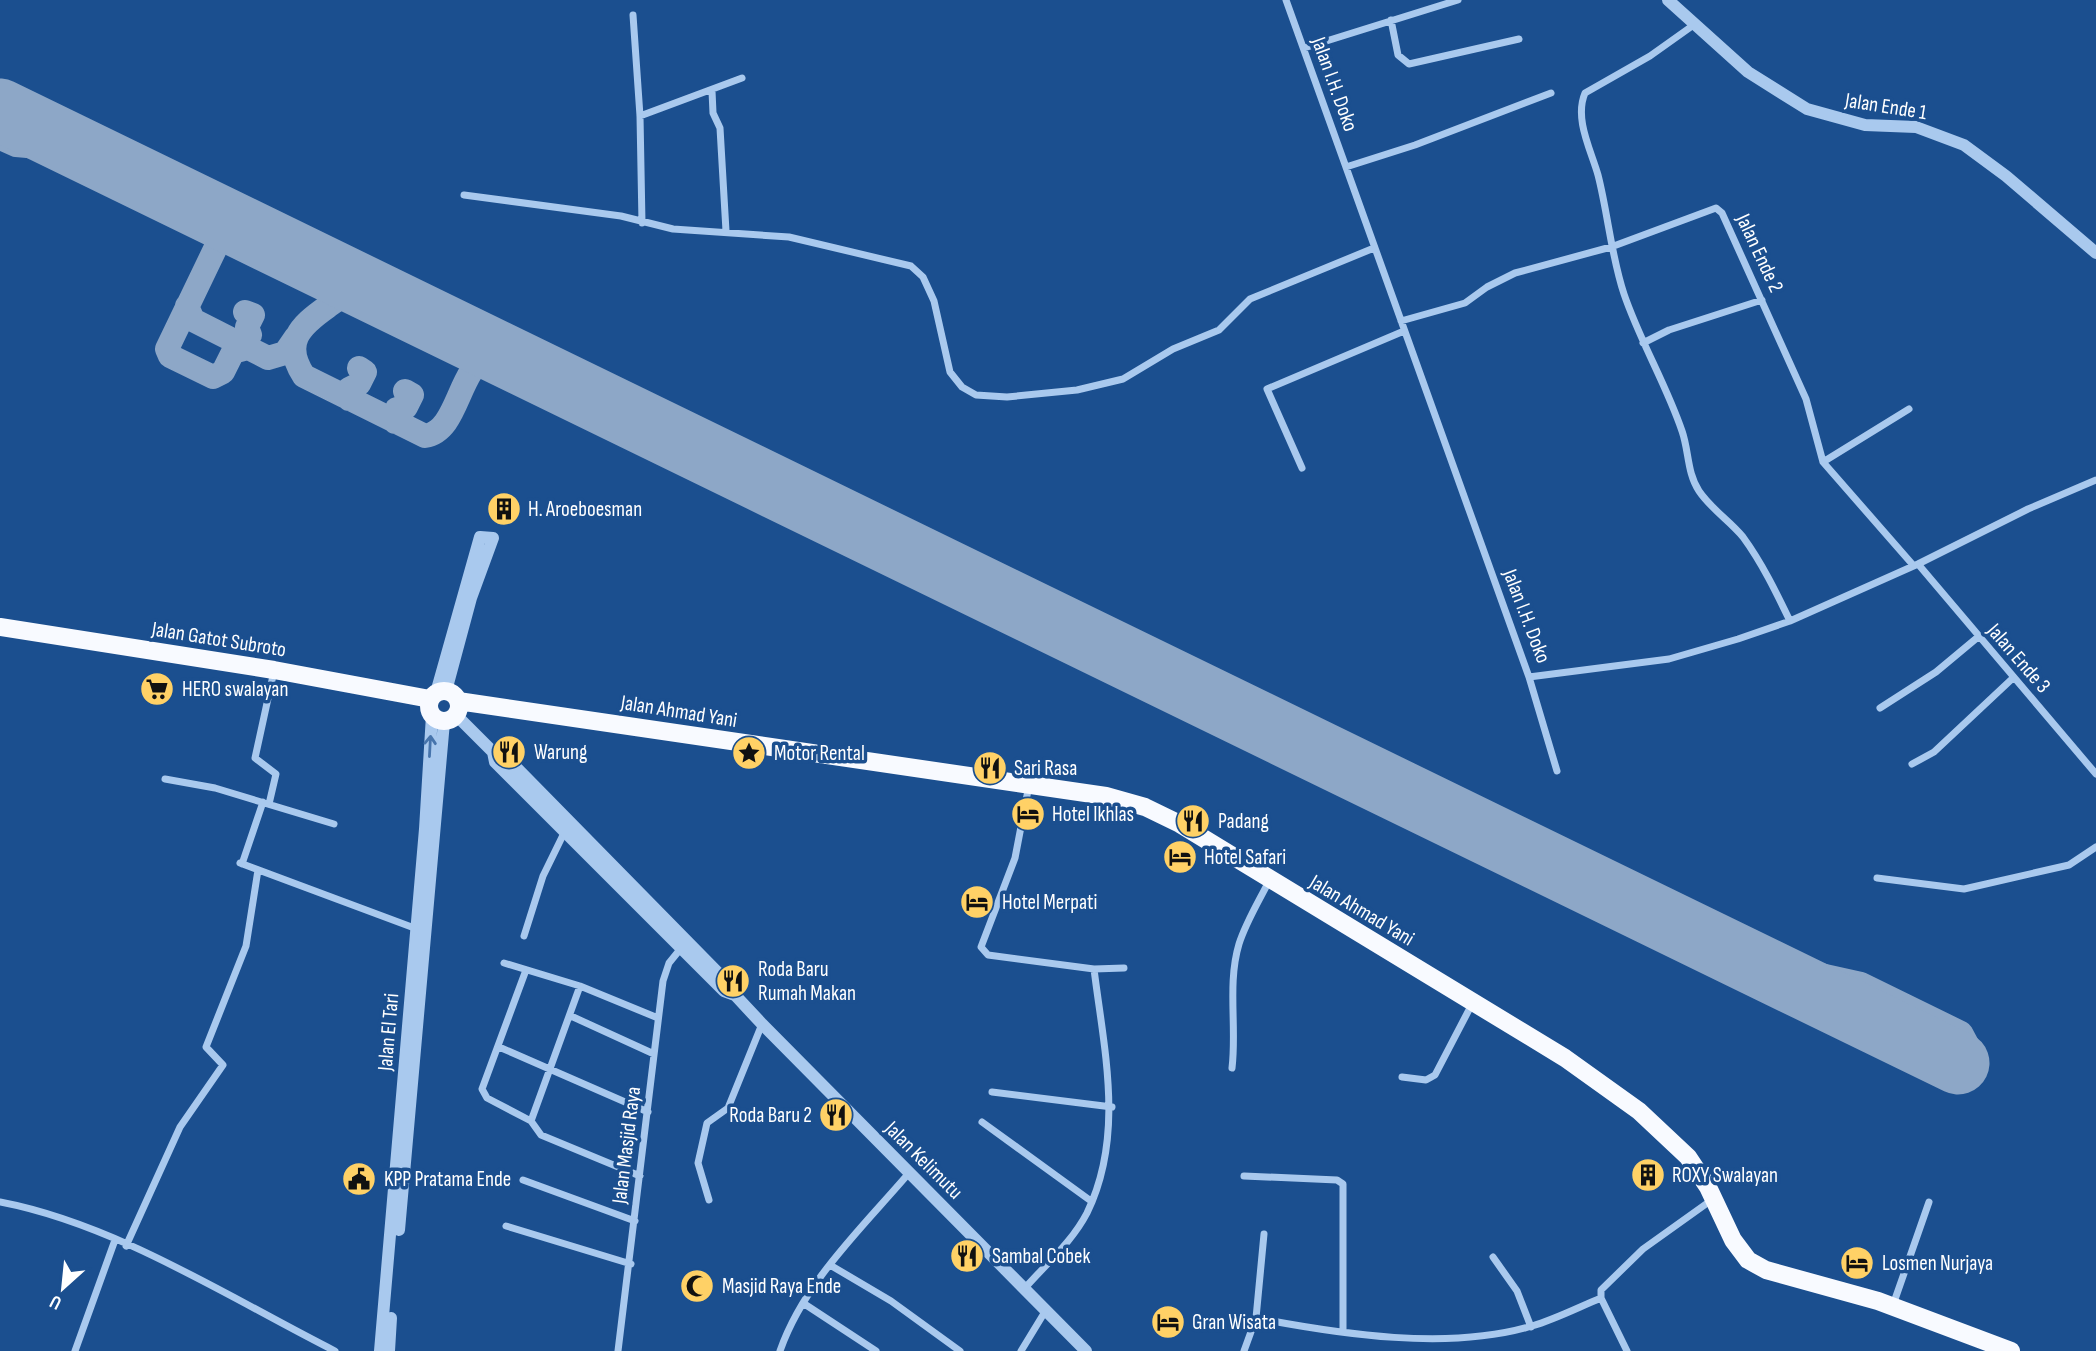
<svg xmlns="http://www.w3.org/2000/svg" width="2096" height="1351" font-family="'Sofia Sans Condensed',sans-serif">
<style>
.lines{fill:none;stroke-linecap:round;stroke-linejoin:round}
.taxiway{stroke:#8da7c7;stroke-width:24}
.runway{stroke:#8da7c7;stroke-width:63}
.minor{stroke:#a9c9ee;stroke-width:7}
.tertiary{stroke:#a9c9ee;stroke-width:12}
.trunk{stroke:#f8faff;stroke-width:18}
.oneway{stroke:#4674ac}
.labels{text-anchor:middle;stroke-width:7;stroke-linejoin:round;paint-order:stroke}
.street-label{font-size:21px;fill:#fff;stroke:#1b4f8f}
.poi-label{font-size:21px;fill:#fff;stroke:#1b4f8f;text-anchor:start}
</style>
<rect width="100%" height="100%" fill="#1b4f8f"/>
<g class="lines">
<path class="taxiway" d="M0 138 16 145 85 151
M208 211 216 227 217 245
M372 291C353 287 342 296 327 307 300 326 282 343 304 376L425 436C459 431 457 369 490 354L507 357
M187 306 193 320 268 358 285 353 296 337
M467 337 475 349 473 366
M241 345 250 335 247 327 253 315 245 312
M248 348 233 352 223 372 213 377 170 356 167 349 217 245 234 233 251 232
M349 399V389L359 384 365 372 359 368
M395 422 397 409 406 407 412 395 405 391
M1740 957 1861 984 1961 1033 1969 1048 1961 1066 1951 1070 1937 1063 1930 1049"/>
<path class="runway" d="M0 110 1958 1063"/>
<path class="minor" d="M1286 0 1529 677 1669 659 1738 639 1790 621 1918 564 2028 509 2096 480
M633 15 640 116 642 223
M1391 20 1398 55 1409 64 1519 39
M1695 24 1650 56 1585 93C1574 119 1591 150 1598 175 1608 214 1611 255 1624 294 1640 341 1666 384 1682 431 1689 451 1687 473 1699 491 1711 509 1730 521 1743 537 1762 563 1776 592 1790 621
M1304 48 1458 0
M712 91 713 113 720 128 726 231
M640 116 742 78
M1346 167 1415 145 1551 93
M464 195 621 216 673 229 789 237 911 266 923 277 934 301 950 372 962 387 976 395 1007 397 1077 390 1123 379 1173 349 1219 330 1250 299 1374 248
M1401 321 1465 303 1487 287 1515 273 1611 247 1716 208 1722 213 1806 399 1823 462 1913 565
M1643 343 1669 330 1762 300
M1823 462 1909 409
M1302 468 1267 389 1404 331
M1918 564 2096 774
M1529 677 1557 771
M1880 708 1936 672 1978 637
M1912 764 1934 752 2013 678
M165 779 215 788 334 824
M1029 785 1015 858 981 947 988 955 1094 969 1124 968
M269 804 276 774 255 758 274 671
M240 863 417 929
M242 864 263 802
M1877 878 1964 889 2069 865 2096 847
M524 936 543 876 565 831
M504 963 580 986 658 1018
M526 970 482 1089 487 1098 531 1121
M580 986 531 1121 541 1135 640 1176
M571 1016 654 1054
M499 1047 648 1112
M1232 1068C1237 1027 1227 984 1239 944 1246 922 1259 901 1269 881
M1402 1077 1426 1080 1435 1075 1472 1004
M992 1092 1112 1107
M982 1122 1091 1201
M1244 1176 1337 1180 1343 1184V1331
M523 1180 635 1221
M709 1200 698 1163 707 1123 728 1108 762 1024
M0 1202C116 1224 230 1298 335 1351
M506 1226 631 1264
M126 1246 180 1127 223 1065 206 1047 246 946 258 870
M1493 1257 1517 1291 1531 1327
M830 1265 891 1301 960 1351
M1025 1288C1046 1264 1072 1242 1087 1213 1125 1135 1104 1050 1094 969
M803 1303 876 1351
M1893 1305 1929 1202
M1256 1318C1339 1334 1449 1351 1532 1326 1556 1319 1579 1307 1601 1298
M75 1351 115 1240
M618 1351 663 981 669 963 682 947
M780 1351C804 1282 862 1228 909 1173
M1021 1351 1046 1310
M1244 1351 1256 1318 1264 1234
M1627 1351 1601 1298V1290L1643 1249 1713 1199"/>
<path class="tertiary" d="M1668 0 1748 72 1807 109 1865 125 1916 127 1964 145 2006 176 2096 253
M436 693 480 537 493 538 471 598 446 691
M456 715 493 752 495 762 724 991 735 995
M493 752 502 753 729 984 735 995 762 1024 1086 1351
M399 1230 444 722
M380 1351 425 829 432 715
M389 1351 391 1318"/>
<path class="trunk" d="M0 627 274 670 430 699
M429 706a15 15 0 1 1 30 0a15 15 0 1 1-30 0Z
M458 701 1106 796 1145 807 1180 824 1565 1058 1639 1111 1688 1157 1708 1187 1733 1240 1748 1260 1766 1270 1878 1301 2011 1351"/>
</g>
<defs><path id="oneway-shaft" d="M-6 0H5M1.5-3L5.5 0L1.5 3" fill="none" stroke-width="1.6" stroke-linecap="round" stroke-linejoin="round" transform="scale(1.75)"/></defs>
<use class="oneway" href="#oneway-shaft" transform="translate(430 746) rotate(-87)"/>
<defs>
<g id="building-disc" transform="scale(1.75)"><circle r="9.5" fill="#ffd166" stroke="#1b4f8f"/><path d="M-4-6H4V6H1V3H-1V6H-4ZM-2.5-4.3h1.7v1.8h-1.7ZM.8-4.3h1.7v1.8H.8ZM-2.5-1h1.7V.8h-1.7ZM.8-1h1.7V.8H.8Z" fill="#111"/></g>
<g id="supermarket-disc" transform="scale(1.75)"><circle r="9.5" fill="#ffd166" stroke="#1b4f8f"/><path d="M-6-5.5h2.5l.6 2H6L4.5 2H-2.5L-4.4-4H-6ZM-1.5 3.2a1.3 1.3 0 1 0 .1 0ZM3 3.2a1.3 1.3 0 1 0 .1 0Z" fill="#111"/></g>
<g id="restaurant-disc" transform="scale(1.75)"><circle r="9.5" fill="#ffd166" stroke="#1b4f8f"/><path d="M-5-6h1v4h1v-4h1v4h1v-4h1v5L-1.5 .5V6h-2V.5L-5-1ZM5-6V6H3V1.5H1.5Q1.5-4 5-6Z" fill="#111"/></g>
<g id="sight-disc" transform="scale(1.75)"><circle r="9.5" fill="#ffd166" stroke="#1b4f8f"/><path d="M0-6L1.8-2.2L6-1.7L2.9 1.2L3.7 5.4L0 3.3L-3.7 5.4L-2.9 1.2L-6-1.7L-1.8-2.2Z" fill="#111"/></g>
<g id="hotel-disc" transform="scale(1.75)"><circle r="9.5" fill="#ffd166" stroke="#1b4f8f"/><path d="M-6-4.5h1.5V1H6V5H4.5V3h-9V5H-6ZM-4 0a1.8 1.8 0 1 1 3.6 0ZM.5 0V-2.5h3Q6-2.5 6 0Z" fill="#111"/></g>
<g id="civic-disc" transform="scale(1.75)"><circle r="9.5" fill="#ffd166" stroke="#1b4f8f"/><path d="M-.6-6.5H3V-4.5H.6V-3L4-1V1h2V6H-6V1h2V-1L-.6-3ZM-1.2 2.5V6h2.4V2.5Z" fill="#111"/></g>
<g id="mosque-disc" transform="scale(1.75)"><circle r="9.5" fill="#ffd166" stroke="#1b4f8f"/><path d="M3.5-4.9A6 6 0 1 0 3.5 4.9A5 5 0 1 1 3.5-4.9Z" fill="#111"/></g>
</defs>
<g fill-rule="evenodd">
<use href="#building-disc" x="504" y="509"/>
<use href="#supermarket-disc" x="157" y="689"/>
<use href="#restaurant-disc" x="509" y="752"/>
<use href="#sight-disc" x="749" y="753"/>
<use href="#restaurant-disc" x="990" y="768"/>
<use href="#hotel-disc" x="1028" y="814"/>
<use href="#restaurant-disc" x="1193" y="821"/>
<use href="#hotel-disc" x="1180" y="857"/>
<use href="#hotel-disc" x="977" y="902"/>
<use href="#restaurant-disc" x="733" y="981"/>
<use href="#restaurant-disc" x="836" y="1115"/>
<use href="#building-disc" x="1648" y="1175"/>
<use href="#civic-disc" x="359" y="1179"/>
<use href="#restaurant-disc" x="967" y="1256"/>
<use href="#hotel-disc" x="1857" y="1263"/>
<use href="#mosque-disc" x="697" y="1286"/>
<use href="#hotel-disc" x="1168" y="1322"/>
</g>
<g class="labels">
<g class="street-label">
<text transform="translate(1335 84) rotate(70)" y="7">Jalan I.H. Doko</text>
<text transform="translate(1886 106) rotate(9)" y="7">Jalan Ende 1</text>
<text transform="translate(1760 253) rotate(65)" y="7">Jalan Ende 2</text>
<text transform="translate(1527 616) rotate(69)" y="7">Jalan I.H. Doko</text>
<text transform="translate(219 639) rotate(9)" y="7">Jalan Gatot Subroto</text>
<text transform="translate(2019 658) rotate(49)" y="7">Jalan Ende 3</text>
<text transform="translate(679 711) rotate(9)" y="7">Jalan Ahmad Yani</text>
<text transform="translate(1362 910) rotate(31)" y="7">Jalan Ahmad Yani</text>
<text transform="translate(388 1032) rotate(-85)" y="7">Jalan El Tari</text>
<text transform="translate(626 1145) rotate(-83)" y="7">Jalan Masjid Raya</text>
<text transform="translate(924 1160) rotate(45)" y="7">Jalan Kelimutu</text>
</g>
<g class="poi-label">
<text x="528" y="516">H. Aroeboesman</text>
<text x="182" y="696">HERO swalayan</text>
<text x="534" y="759">Warung</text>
<text x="774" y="760">Motor Rental</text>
<text x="1014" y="775">Sari Rasa</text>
<text x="1052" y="821">Hotel Ikhlas</text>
<text x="1218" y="828">Padang</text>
<text x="1204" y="864">Hotel Safari</text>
<text x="1002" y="909">Hotel Merpati</text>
<text x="758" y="976">Roda Baru<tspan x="758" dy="24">Rumah Makan</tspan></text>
<text x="812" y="1122" text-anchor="end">Roda Baru 2</text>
<text x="1672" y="1182">ROXY Swalayan</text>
<text x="384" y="1186">KPP Pratama Ende</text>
<text x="992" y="1263">Sambal Cobek</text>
<text x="1882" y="1270">Losmen Nurjaya</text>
<text x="722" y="1293">Masjid Raya Ende</text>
<text x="1192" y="1329">Gran Wisata</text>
</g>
</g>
<g transform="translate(63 1288) rotate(207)" stroke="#1b4f8f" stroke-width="5" paint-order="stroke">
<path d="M0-5L12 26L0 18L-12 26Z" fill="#ffffff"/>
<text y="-10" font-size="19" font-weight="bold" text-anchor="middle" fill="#ffffff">U</text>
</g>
</svg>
